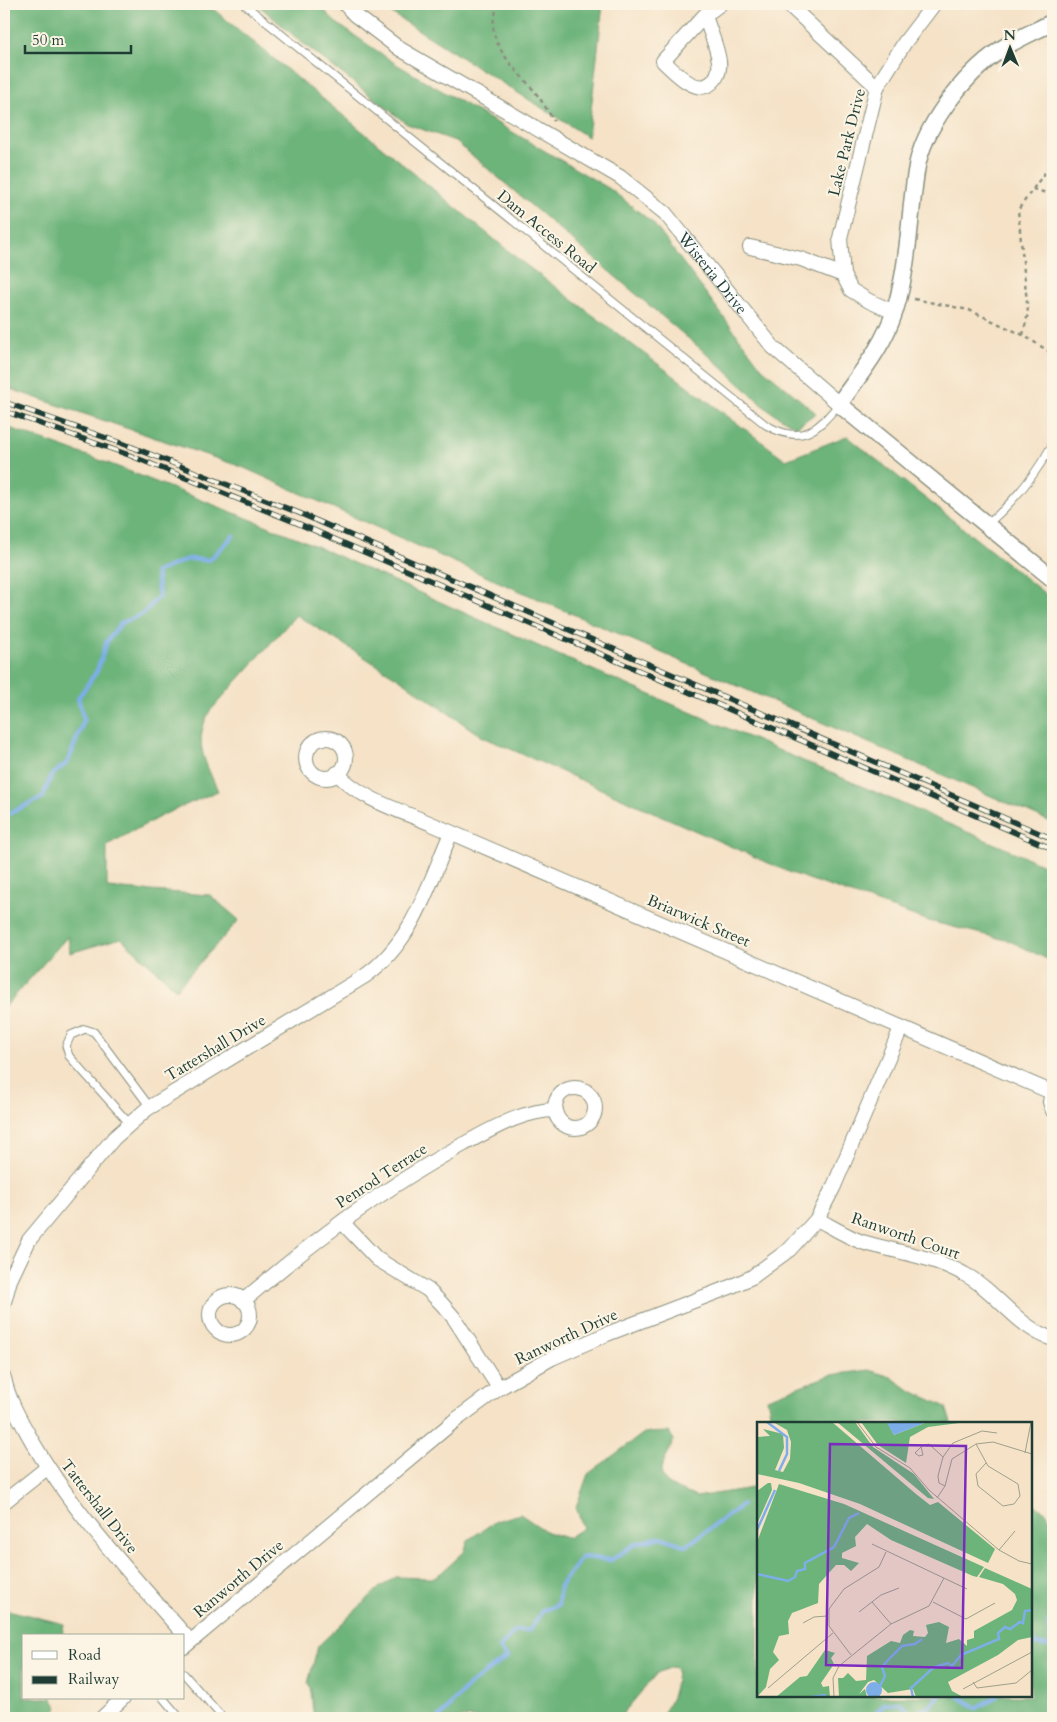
<svg xmlns="http://www.w3.org/2000/svg" width="1057" height="1722" font-family="Cardo,serif">
<style>
.forest{fill:#6db47a;stroke:#467857}
.lines{fill:none;stroke-linecap:round;stroke-linejoin:round}
.stream{stroke:#7daee8;stroke-width:4.5}
.service-casing{stroke:#8a907e;stroke-width:9}
.minor-casing{stroke:#8a907e;stroke-width:16}
.tertiary-casing{stroke:#8a907e;stroke-width:19}
.path{stroke:#8a907e;stroke-width:2.5;stroke-dasharray:4 4;stroke-linecap:butt}
.service{stroke:#fff;stroke-width:7}
.minor{stroke:#fff;stroke-width:14}
.tertiary{stroke:#fff;stroke-width:16}
.rail-casing{stroke:#1f3d34;stroke-width:5.5}
.rail{stroke:#fcf5e5;stroke-width:4;stroke-dasharray:11;stroke-linecap:butt}
.labels{text-anchor:middle;stroke-width:4;stroke-linejoin:round;paint-order:stroke}
.street-label{font-size:16px;fill:#1f3d34;stroke:#fcf5e5}
.inset-river{fill:none;stroke:#7daee8;stroke-width:2.5}
.inset-road{fill:none;stroke:#9fa08c;stroke-width:1}
.view{fill:#7b2cbf;fill-opacity:0.15;stroke:#7b2cbf;stroke-width:2.5}
.inset-edge{fill:none;stroke:#1f3d34;stroke-width:2.5}
</style>
<rect width="100%" height="100%" fill="#fcf5e5"/>
<filter id="ink" filterUnits="userSpaceOnUse"><feTurbulence type="fractalNoise" baseFrequency=".02" numOctaves="2"/><feDisplacementMap in="SourceGraphic" scale="10" xChannelSelector="R" yChannelSelector="G"/><feConvolveMatrix kernelMatrix="1 2 1 2 8 2 1 2 1" color-interpolation-filters="sRGB"/></filter>
<filter id="wash" filterUnits="userSpaceOnUse"><feTurbulence type="fractalNoise" baseFrequency=".0096" numOctaves="4" result="noise"/><feDisplacementMap in="SourceGraphic" scale="20" xChannelSelector="R" yChannelSelector="G"/><feGaussianBlur stdDeviation="1.12" result="paint"/><feColorMatrix in="noise" values="0 0 0 0 0 0 0 0 0 0 0 0 0 0 0 0 0 1.4 0 .05"/><feComposite in="paint" operator="in"/></filter>
<g filter="url(#wash)">
<rect width="100%" height="100%" fill="#f5e2c7"/>
<path class="forest" d="M4 4H207L522 262 786 460 847 436 1053 600V823L492 579 242 467 4 387Z
M257 4H319L335 22 396 64 610 189 653 223 762 368 816 413 796 427 768 410 715 361 455 141 407 124 301 42Z
M377 4H603L588 137Z
M4 426 113 465 300 539 556 654 1053 869V962L1010 941 929 921 791 873 481 736 398 678 296 615 210 711C192 742 205 761 218 791L165 814 107 845V888L210 895 239 920 176 989 121 938 70 953 68 936 4 1008Z
M869 1370 891 1377 908 1389 946 1407 951 1423H772L767 1398 831 1375Z
M669 1432 674 1440 661 1468 662 1477 669 1485 696 1497 758 1487V1696H1031V1502L1047 1513 1053 1527V1718H659C672 1704 676 1688 677 1669L672 1667 657 1673 619 1718H315C310 1706 314 1695 308 1683L318 1646 379 1588 396 1577 432 1578 441 1573 464 1552 468 1540 496 1521 520 1514 547 1532 567 1538 583 1528 576 1507 588 1474 644 1433Z
M4 1609 64 1624 62 1636H24V1698H52L58 1708 51 1718H4Z"/>
<g class="lines">
<path class="stream" d="M4 816 43 797 51 776 68 762 84 720 78 698 97 671 107 641 121 623 143 614 159 596 156 572 188 559 209 560 233 536
M1031 1644 1051 1646 1048 1622 1053 1620
M958 1696 977 1708 997 1696
M439 1718 467 1687 507 1657 499 1648 515 1631 530 1630 542 1611 558 1605 560 1586 582 1557 611 1560 635 1544 661 1537 686 1546 742 1505
M844 1718 852 1716 859 1718
M872 1718 884 1704 900 1703 914 1715 932 1704 939 1696"/>
</g>
</g>
<g filter="url(#ink)">
<g class="lines">
<g class="service-casing">
<path id="service" d="M244 4 766 425C801 445 816 432 839 404
M987 525C1014 501 1036 475 1053 443
M129 1123 69 1056 66 1046 71 1035 85 1029 94 1032 150 1107
M184 1674 223 1718
M163 1698 180 1718"/>
</g>
<g class="minor-casing">
<g id="minor">
<path id="s1" d="M345 4 355 15 400 49 620 177 665 213 773 347 839 404"/>
<path d="M788 4 877 87"/>
<path d="M705 15C709 30 717 46 719 61 720 68 719 73 715 79 699 100 675 72 663 61L705 15 720 4"/>
<path d="M750 247 801 259 843 275"/>
<path d="M894 312 869 301 851 290 843 275 840 238 877 87 905 42 934 4"/>
<circle cx="326" cy="758" r="20"/>
<path d="M337 773C361 800 402 811 434 825L1051 1092"/>
<path d="M1053 1088 1050 1102 1053 1111"/>
<circle cx="575" cy="1108" r="20"/>
<path d="M817 1219C832 1227 846 1236 862 1242 896 1252 932 1256 964 1274 997 1291 1017 1328 1053 1339"/>
<path d="M342 1222 377 1259 428 1290 442 1304 454 1318 499 1388"/>
<circle cx="230" cy="1315" r="20"/>
<path d="M243 1301C312 1242 384 1187 464 1144 492 1129 523 1110 556 1110"/>
<path d="M4 1302 10 1280 29 1240 114 1138 147 1109 365 976C414 941 428 885 451 833"/>
<path d="M4 1378C8 1398 18 1416 28 1434 70 1510 133 1576 190 1641"/>
<path d="M4 1502 48 1467"/>
<path d="M184 1647 453 1422 499 1388 552 1358 607 1334 730 1287 752 1277 790 1249 817 1219 834 1186 901 1028"/>
<path d="M102 1718 123 1698"/>
</g>
</g>
<g class="tertiary-casing">
<path id="tertiary" d="M1053 22C1036 31 1016 39 1000 50 964 75 922 127 916 172 909 218 909 265 895 310 884 346 860 374 839 404L1053 579"/>
</g>
<path class="path" d="M500 4C478 38 515 67 535 92 542 101 548 111 554 121
M1033 189 1053 195
M914 299 969 310 1023 335 1053 354
M1023 335 1028 313 1018 210 1053 161"/>
<use href="#service" class="service"/>
<use href="#minor" class="minor"/>
<use href="#tertiary" class="tertiary"/>
<g class="rail-casing">
<path id="rail" d="M4 402 132 447 299 513 1053 839
M4 411 129 455 297 523 1053 849"/>
</g>
<use href="#rail" class="rail"/>
</g>
</g>
<g class="labels">
<g class="street-label">
<text transform="translate(846 142) rotate(-76)" y="6">Lake Park Drive</text>
<text transform="translate(547 231) rotate(39)" y="6">Dam Access Road</text>
<text dy="6" stroke="none"><textPath href="#s1" startOffset="460">Wisteria Drive</textPath></text>
<text transform="translate(699 920) rotate(23)" y="6">Briarwick Street</text>
<text transform="translate(215 1047) rotate(-31)" y="6">Tattershall Drive</text>
<text transform="translate(381 1175) rotate(-33)" y="6">Penrod Terrace</text>
<text transform="translate(906 1235) rotate(19)" y="6">Ranworth Court</text>
<text transform="translate(566 1336) rotate(-25)" y="6">Ranworth Drive</text>
<text transform="translate(100 1506) rotate(52)" y="6">Tattershall Drive</text>
<text transform="translate(238 1578) rotate(-40)" y="6">Ranworth Drive</text>
</g>
</g>
<g transform="translate(757 1422)">
<rect width="275" height="275" fill="#f5e2c7"/>
<path d="M16 0H75L159 72 173 83 181 80 238 127 231 141 103 82 42 61 0 52V15L13 14 6 7 26 12 27 26 18 48 26 50 33 37 34 20 30 8ZM80 0H98L116 25 157 52 177 77 171 76ZM104 0H130L137 13 170 0H210L171 5 153 15 149 41 121 23ZM11 61H14L15 68 0 102V69ZM22 62 87 82 227 145 220 155 216 154 134 118 110 102 98 115 99 124 85 131V136L102 141 94 149 87 143H79L62 162 61 181 35 191 31 199 32 212 22 214 16 230 22 238 13 247 9 265 0 275V120ZM228 146 275 167V215L261 218 241 233 191 260 195 269 206 275H159L156 267 131 271 117 258 111 260 102 272 108 267 110 275H82L81 256H86L91 251 99 259 109 258 110 234 134 219 143 221 146 213 153 208 157 209 156 214 168 215 171 211 169 203 182 200 192 205 189 221 202 217 210 224V218L217 216V209L255 188 260 178 258 172 246 162 222 155ZM68 228 78 231 74 236 77 242 64 261 66 265 72 264 73 275H19L43 255 50 254Z" fill="#6db47a"/>
<path d="M170 0 137 13 130 1V0ZM109 268a8 8 0 1 1 16 0a8 8 0 1 1-16 0Z" fill="#7daee8"/>
<path class="inset-river" d="M10 0 30 15V32L22 49M0 108 18 68M0 152 31 159 38 155 40 149 48 147V141L77 125 92 96 102 91M123 264 128 254 125 245 134 235 145 224 158 222 165 217M54 275 69 273M156 275 154 266 177 245 191 241 195 244 204 233 242 217 241 211 248 205 253 207 263 200 266 201 268 189 275 188"/>
<path class="inset-road" d="M100 0 119 25 153 46 172 68 242 128 262 139 275 142M219 22 231 44 261 62 263 74 257 82 246 84 221 64 219 52 229 41M164 25 166 33 162 34 158 31 164 25 167 23 172 22 186 35M268 31 274 0M188 64 182 61 181 54 186 35 196 21 225 9 240 11M180 76 188 64 195 37 219 22 236 20 275 32M115 122 210 167M242 128 258 109M115 180 134 202M176 180 209 197 238 181M102 190 124 173 142 166M46 201 57 195 70 194M94 233 72 204V187L87 167 122 145 129 130M216 260 220 266 259 261 275 248M11 266 76 211M206 267 275 230M77 275 76 256 82 244 134 202 172 184 187 156"/>
<path class="view" d="M73 22 209 24 205 246 69 243Z"/>
<rect width="275" height="275" class="inset-edge"/>
</g>
<rect width="1057" height="1722" fill="none" stroke="#fcf5e5" stroke-width="20"/>
<rect x="22" y="1634" width="162" height="65" fill="#fcf5e5" stroke="#a4ab9e"/>
<rect x="32" y="1651" width="25" height="8" fill="#ffffff" stroke="#a4ab9e"/>
<text x="68" y="1660" font-size="15" fill="#1f3d34">Road</text>
<rect x="32" y="1676" width="25" height="8" fill="#1f3d34" stroke="#a4ab9e"/>
<text x="68" y="1684" font-size="15" fill="#1f3d34">Railway</text>
<g transform="translate(1010 48) rotate(359)" stroke="#fcf5e5" stroke-width="4" paint-order="stroke">
<path d="M0-4L9 19L0 12L-9 19Z" fill="#1f3d34"/>
<text y="-8" font-size="14" font-weight="bold" text-anchor="middle" fill="#1f3d34">N</text>
</g>
<path d="M25 45v8h106v-8" fill="none" stroke="#1f3d34" stroke-width="2.5"/>
<text x="32" y="45" font-size="15" fill="#1f3d34" stroke="#fcf5e5" stroke-width="4" paint-order="stroke">50 m</text>
</svg>
